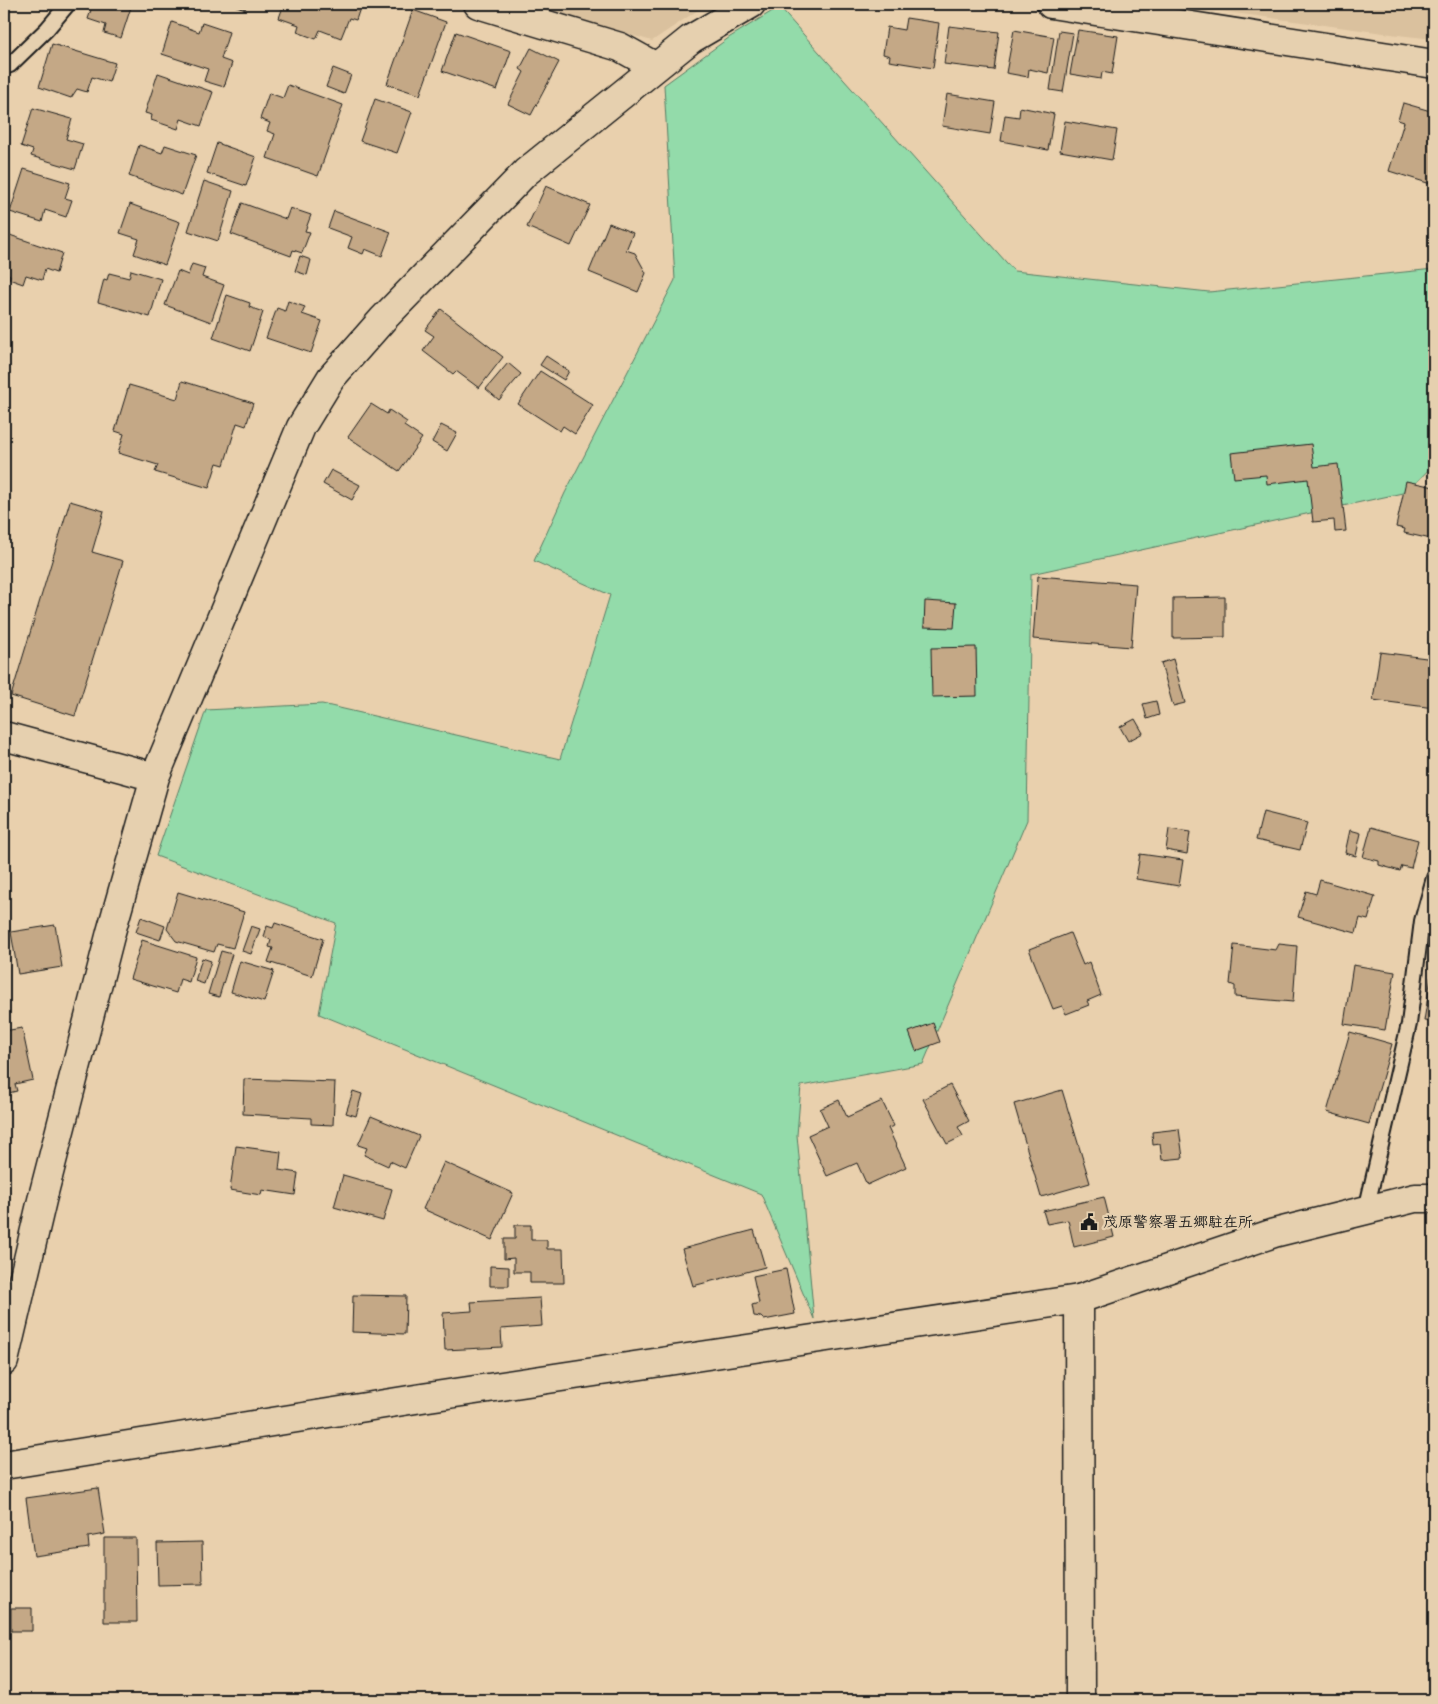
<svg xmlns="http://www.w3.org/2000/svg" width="1438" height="1704" font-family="'Architects Daughter','Klee One',sans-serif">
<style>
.built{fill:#dac19e}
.green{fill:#93dbaa;stroke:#587c63}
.building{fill:#c4a886;stroke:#1c1c1c}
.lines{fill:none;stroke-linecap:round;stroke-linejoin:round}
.lane-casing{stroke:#1c1c1c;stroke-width:18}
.street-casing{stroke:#1c1c1c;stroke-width:31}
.secondary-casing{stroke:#1c1c1c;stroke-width:31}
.lane{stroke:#e6d0af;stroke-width:14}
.street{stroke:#e6d0af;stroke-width:28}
.secondary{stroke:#e6d0af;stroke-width:28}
.labels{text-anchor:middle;stroke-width:4.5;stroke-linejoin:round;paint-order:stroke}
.poi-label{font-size:15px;font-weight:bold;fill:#1c1c1c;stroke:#e6d0af;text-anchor:start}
</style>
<rect width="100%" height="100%" fill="#e9d0ad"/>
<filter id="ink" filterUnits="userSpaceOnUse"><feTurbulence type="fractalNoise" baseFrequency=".02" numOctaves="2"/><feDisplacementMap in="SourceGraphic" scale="10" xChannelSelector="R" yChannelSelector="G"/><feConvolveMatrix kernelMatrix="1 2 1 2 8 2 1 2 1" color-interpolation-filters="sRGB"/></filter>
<g filter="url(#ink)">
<path class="built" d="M525 4H707L652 41Z
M1167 4H1434V39L1406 36Z"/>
<path class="green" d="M779 7 1014 271 1209 292 1434 269V464L1407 492 1031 574 1027 820 923 1064 801 1086 797 1135 814 1319 761 1194 319 1014 336 923 156 856 206 710 322 704 560 759 610 595 534 561 565 493 675 280 664 85 730 37Z"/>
<path class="building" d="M93 4H132L121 38 104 33 106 25 88 19Z
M231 4H247L245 9Z
M284 4H353L351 8 359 11 356 20 349 18 341 38 320 30 316 39 297 32 299 25 279 18Z
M413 10 446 22 420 95 387 84Z
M906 18 939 23 933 68 889 61 890 56 883 54 887 27 904 30Z
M172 22 199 32 202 23 229 32 221 59 232 63 224 87 204 81 208 69 162 54Z
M949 26 999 32 994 70 944 64Z
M1014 30 1054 37 1048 73 1029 69 1028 77 1006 73Z
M1078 30 1118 36 1112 74 1102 72 1101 79 1070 74Z
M1059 31 1073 33 1063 92 1050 90Z
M456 32 511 51 497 90 442 71Z
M52 44 115 63 109 82 92 77 87 92 77 89 71 98 39 87Z
M531 48 559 62 531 115 508 104 524 72 520 69Z
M333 68 351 75 344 94 326 87Z
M158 73 213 92 201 126 181 119 178 129 151 120 152 115 145 113Z
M288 85 343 105 318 176 267 158 275 134 267 131 270 123 260 119 269 93 283 98Z
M947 94 995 102 990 134 942 126Z
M375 99 412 112 397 153 360 141Z
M1403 103 1434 112V185L1389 171 1404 122 1398 120Z
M1020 107 1054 114 1048 150 1001 141 1005 115 1019 117Z
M33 108 72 119 66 139 83 144 75 169 31 156 33 150 21 146Z
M1065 121 1117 130 1112 160 1060 151Z
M217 143 256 157 246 186 207 173Z
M139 145 162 153 165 145 196 155 182 195 129 176Z
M24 169 70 183 65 198 72 200 66 217 45 210 42 222 10 212Z
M204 181 233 191 218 241 188 231Z
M546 186 590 205 571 246 527 227Z
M242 203 286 219 290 208 311 215 305 231 310 232 302 253 293 250 291 256 231 234Z
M130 204 180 222 165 265 134 254 139 239 120 233Z
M334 211 391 232 382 256 365 249 363 254 348 248 352 237 328 228Z
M609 223 633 233 626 250 635 253 646 273 638 292 589 272Z
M4 233 62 253 56 273 45 269 42 280 26 275 23 284 9 279 10 275 4 273Z
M300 256 311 260 307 275 295 271Z
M192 264 205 268 202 277 224 285 211 322 165 305 178 271 188 275Z
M131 270 161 279 150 317 98 302 104 279 107 280 109 273 129 278Z
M227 295 250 303 249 307 263 312 250 351 213 338Z
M288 301 305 307 302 314 322 321 311 353 266 338 277 308 285 311Z
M441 309 503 357 479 388 456 371 453 374 423 351 434 336 425 330Z
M546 356 569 371 564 380 540 365Z
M508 363 521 374 499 400 486 389Z
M540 371 593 405 575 434 563 426 560 431 518 404Z
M182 381 253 403 246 426 237 423 224 465 217 463 209 488 155 472 158 465 118 453 124 434 115 431 129 385 177 399Z
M371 404 387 414 389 410 407 422 404 426 422 438 399 471 348 437Z
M441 425 457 433 447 451 432 442Z
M1311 444 1314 467 1338 464 1346 531 1335 532 1334 520 1313 522 1308 479 1267 484 1266 475 1234 478 1231 453Z
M331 470 360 485 352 500 323 484Z
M1406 481 1434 487V527L1431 539 1404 533 1405 529 1396 527Z
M70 501 104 511 92 552 123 561 75 716 11 696Z
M1038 576 1136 584 1131 647 1033 639Z
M1225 597V637L1173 638V598Z
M925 601 956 603 954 628 924 627Z
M976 647 977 696 932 697 931 648Z
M1380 652 1434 659V708L1373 700Z
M1173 659 1185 703 1173 706 1161 663Z
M1156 701 1159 715 1147 719 1143 704Z
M1135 719 1143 733 1128 741 1120 727Z
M1263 812 1307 823 1300 850 1256 840Z
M1371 827 1418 840 1411 868 1402 866 1400 871 1379 865V861L1363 857Z
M1169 829 1190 832 1187 854 1166 850Z
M1350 830 1361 833 1356 856 1345 853Z
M1140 854 1183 860 1179 886 1136 879Z
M1320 880 1375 896 1368 920 1360 918 1356 933 1298 917 1306 891 1316 894Z
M178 892 244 912 233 948 217 944 214 952 176 941 167 929Z
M141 917 165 926 160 940 136 932Z
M275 923 323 939 312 976 268 962 273 948 269 947 271 940 264 937 267 926 273 928Z
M55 925 62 967 18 974 11 932Z
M251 926 260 929 251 954 242 951Z
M1070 933 1083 965 1089 962 1101 995 1087 1001 1089 1005 1066 1014 1062 1006 1053 1009 1029 949Z
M142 940 196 957 189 982 180 979 176 993 130 979Z
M1279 944 1297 946 1293 1002 1235 997V986L1230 984 1234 945 1276 950Z
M221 951 232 954 219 997 208 994Z
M202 958 211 961 204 984 195 981Z
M240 961 274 971 264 1002 231 992Z
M1353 965 1395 972 1385 1030 1344 1024Z
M1431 977 1434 978V1022L1424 1021Z
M933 1023 940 1042 916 1051 909 1032Z
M22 1028 33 1080 15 1084 17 1091 4 1094V1031Z
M1350 1032 1392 1044 1369 1124 1327 1112Z
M244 1079 335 1082 333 1125 311 1124V1118L243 1114Z
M950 1085 969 1121 958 1127 963 1136 947 1144 923 1099Z
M1062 1090 1090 1183 1041 1197 1014 1104Z
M353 1091 362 1094 356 1116 346 1113Z
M839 1100 847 1117 882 1101 894 1126 888 1128 906 1167 867 1185 857 1163 827 1176 808 1135 828 1126 820 1109Z
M371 1116 419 1136 405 1168 390 1161 388 1166 364 1155 367 1148 358 1145Z
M1179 1129 1183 1158 1162 1160 1160 1144 1153 1145 1152 1132Z
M236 1146 281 1152 279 1170 298 1173 295 1195 262 1190 261 1195 230 1190Z
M444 1162 513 1193 492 1240 423 1209Z
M343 1175 392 1189 383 1221 334 1207Z
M1104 1197 1114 1237 1074 1247 1068 1220 1047 1224 1043 1211Z
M515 1225H531V1240H547V1249H563L564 1283H530V1272H514V1258L504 1259V1239H515Z
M754 1230 765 1267 693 1286 682 1249Z
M490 1266 509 1267V1286H490Z
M786 1269 795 1314 764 1320 761 1317 754 1316 752 1305 759 1303 753 1276Z
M353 1295 406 1296 405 1334 352 1332Z
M540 1298 542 1326 501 1329 502 1347 445 1350 443 1313 472 1311 471 1302Z
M98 1488 105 1534 88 1537 89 1548 34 1556 26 1498Z
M104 1538H136L137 1622H104Z
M202 1542 203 1584 158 1585 157 1543Z
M11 1608H32V1631H11Z"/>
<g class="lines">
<g class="lane-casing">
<path id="lane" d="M4 67 10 65 47 29 68 4
M1366 1210 1409 1024 1422 921 1434 878"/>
</g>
<g class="street-casing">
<path id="street" d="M478 4 620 47 656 67
M1051 4 1434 64
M4 736 155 777
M1079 1299 1080 1700
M4 1361 42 1200 111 932 155 777 301 427 331 378 383 319 526 172 691 39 751 4"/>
</g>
<g class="secondary-casing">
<path id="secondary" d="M4 1465 422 1398 1079 1299 1274 1233 1415 1198H1434"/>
</g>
<use href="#lane" class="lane"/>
<use href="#street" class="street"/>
<use href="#secondary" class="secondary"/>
</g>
</g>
<defs>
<g id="civic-bare" transform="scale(1.35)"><path d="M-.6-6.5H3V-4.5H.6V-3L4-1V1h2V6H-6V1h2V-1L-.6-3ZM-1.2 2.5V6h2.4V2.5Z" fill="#1c1c1c" stroke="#e6d0af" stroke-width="2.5" paint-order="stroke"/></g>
</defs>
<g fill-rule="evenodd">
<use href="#civic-bare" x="1089" y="1222"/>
</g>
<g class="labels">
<g class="poi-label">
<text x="1103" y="1227">茂原警察署五郷駐在所</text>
</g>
</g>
<rect width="1438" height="1704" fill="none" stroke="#e6d0af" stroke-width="20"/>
<rect x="10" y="10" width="1418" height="1684" fill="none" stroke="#1c1c1c" stroke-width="2" filter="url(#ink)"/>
</svg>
